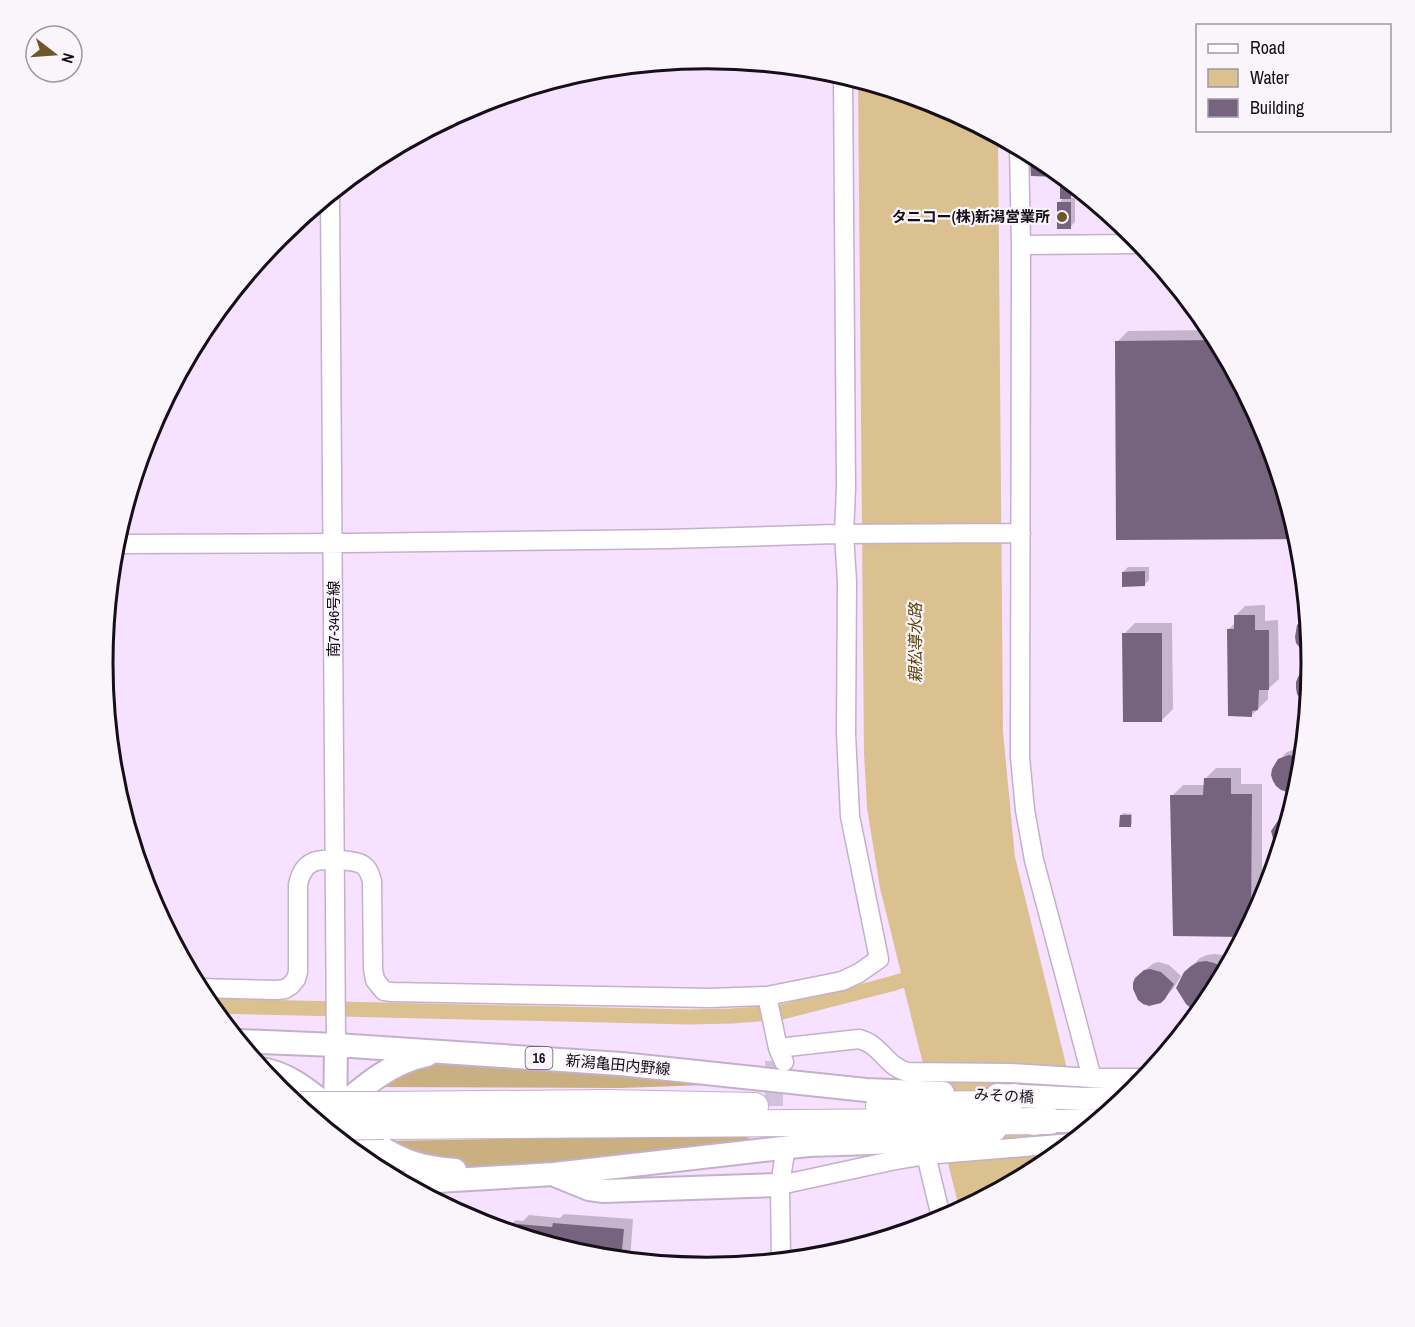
<svg xmlns="http://www.w3.org/2000/svg" width="1415" height="1327" font-family="'Archivo Narrow','Noto Sans JP',sans-serif">
<style>
.forest{fill:#caaf80}
.water{fill:#dbc090}
.shadow{fill:#0003}
.lines{fill:none;stroke-linecap:round;stroke-linejoin:round}
.canal{stroke:#dbc090;stroke-width:15}
.building{fill:#76647e}
.minor-tunnel{stroke:#d4c2dc;stroke-width:18;stroke-dasharray:18 9;stroke-linecap:butt}
.minor-casing{stroke:#c4b0cc;stroke-width:21}
.major-casing{stroke:#c4b0cc;stroke-width:26}
.highway-casing{stroke:#c4b0cc;stroke-width:28}
.minor{stroke:#fff;stroke-width:18}
.major{stroke:#fff;stroke-width:22}
.highway{stroke:#fff;stroke-width:26}
.highway-bridge-casing{stroke:#c4b0cc;stroke-width:28;stroke-linecap:butt}
.highway-bridge{stroke:#fff;stroke-width:26}
.poi-dot{fill:#705728;stroke:#f9f5fb;stroke-width:2}
.labels{text-anchor:middle;stroke-width:4.5;stroke-linejoin:round;paint-order:stroke}
.shield{fill:#f9f5fb;stroke:#5a545d;stroke-width:1.5}
.shield-label{font-size:14px;font-weight:bold;fill:#160f19}
.poi-label{font-size:15px;font-weight:bold;fill:#160f19;stroke:#f9f5fb;text-anchor:end}
.street-label{font-size:15px;fill:#160f19;stroke:#f9f5fb}
.water-label{font-size:16px;font-style:italic;fill:#5e4306;stroke:#f9f5fb}
.rim{fill:none;stroke:#160f19;stroke-width:3}
</style>
<rect width="100%" height="100%" fill="#f6e1ff"/>
<path class="forest" d="M431 1061 598 1070 734 1084 620 1088 376 1087Z
M662 1136H744L755 1141 555 1162 467 1169 384 1141Z"/>
<path class="water" d="M858 80 939 105 998 136 1003 732 1015 857 1083 1134 1043 1167 960 1211 904 988 877 995 874 981 901 973 880 888 867 808 864 752Z"/>
<path class="shadow" d="M1036 157 1044 161 1077 188V191L1070 198H1075V222L1070 227 1059 203 1062 200 1061 175 1032 161Z
M1212 330 1267 432 1117 342 1128 331Z
M1128 567H1149V580L1144 585 1123 572Z
M1265 605V621L1278 620 1279 679 1268 689V699L1252 715 1229 629 1235 623V616L1245 606Z
M1135 623H1172L1173 709 1162 720 1124 634Z
M1298 748 1304 749 1301 782 1279 760 1287 752Z
M1216 768H1241V784H1262V904L1245 936 1174 935 1172 796 1183 785H1205V779Z
M1123 813 1132 814V824L1130 826 1121 816Z
M1215 954 1222 955 1231 961 1210 1000 1201 1011 1194 1008 1186 972 1200 958 1207 955Z
M1159 962 1169 965 1181 976 1173 989 1160 1002 1145 970 1154 963Z
M564 1214 633 1219 630 1261 589 1257 505 1231 516 1220 523 1221 529 1215 560 1218Z"/>
<g class="lines">
<path class="canal" d="M210 1006 689 1017 732 1016 782 1012 895 983"/>
</g>
<path class="building" d="M1030 160 1044 161 1070 182 1071 184V199H1060V177L1031 176Z
M1057 202H1071V229H1057Z
M1217 340 1267 432 1299 539 1116 540 1115 341Z
M1145 571V586L1122 587V572Z
M1308 614 1312 657 1300 648 1296 643 1295 637 1297 625Z
M1234 615H1255V630H1269V690H1259L1258 710 1252 711V717L1228 716 1227 629H1234Z
M1122 633H1162V722H1123Z
M1312 667 1308 710 1297 694 1296 688V682L1298 677 1302 672Z
M1289 755 1295 756 1303 761 1301 782 1299 789 1287 792 1281 790 1276 786 1273 781 1271 775 1272 769 1278 759Z
M1204 778H1231V794H1252L1251 923 1244 937 1173 936 1170 795H1203Z
M1292 811V812L1278 857 1271 831 1279 819Z
M1120 815H1131V827H1119Z
M1206 961 1214 963 1221 966 1226 971 1210 1000 1200 1012 1193 1010 1186 1004 1176 988 1184 972 1191 966 1198 962Z
M1150 969 1161 972 1174 984 1165 999 1161 1003 1149 1006 1143 1004 1138 1000 1133 989V983L1135 978 1144 970Z
M553 1223 624 1229 621 1260 589 1257 517 1235 518 1224 552 1227Z"/>
<g class="lines">
<path class="minor-tunnel" d="M774 1061V1160"/>
<g class="minor-casing">
<path id="minor" d="M1019 148 1021 245 1020 757 1025 810 1034 860 1092 1078
M330 194 336 1045
M1021 245 1142 244
M114 544 348 543 668 539 836 534 1021 533
M198 988 277 990 285 989 291 985 296 979 298 972V885C303 859 318 859 340 860 348 861 357 861 363 865 369 869 370 875 372 881L373 969 375 980 384 991 392 992 710 998 767 996 842 981 859 973 879 959 850 816 846 734 847 582 844 534 846 488 843 75
M767 996 778 1048 784 1062
M778 1048 859 1039C882 1045 884 1065 907 1072L1011 1073 1092 1078H1146
M926 1155 942 1221
M780 1185 891 1161 926 1155 1072 1143
M781 1261 780 1185 784 1159"/>
</g>
<g class="major-casing">
<path id="major" d="M239 1041 336 1045 621 1064 866 1090 943 1093
M261 1069C288 1073 308 1090 329 1107 355 1128 382 1153 414 1163 427 1167 441 1169 455 1170
M997 1095 1084 1099 1129 1097
M335 1111C363 1087 389 1063 427 1055
M335 1121 336 1045
M1034 1124 1050 1121H1100
M557 1176 589 1189 604 1191 780 1185
M403 1183 554 1174 808 1145 873 1143 934 1139 995 1130"/>
</g>
<g class="highway-casing">
<path id="highway" d="M384 1105 606 1103 755 1106
M879 1106 979 1104 1014 1097
M384 1126 1050 1121"/>
</g>
<use href="#minor" class="minor"/>
<use href="#major" class="major"/>
<use href="#highway" class="highway"/>
<g class="highway-bridge-casing">
<path id="highway-bridge" d="M300 1105H384
M323 1127 384 1126"/>
</g>
<use href="#highway-bridge" class="highway-bridge"/>
</g>
<circle class="poi-dot" cx="1062" cy="217" r="6"/>
<g class="labels">
<rect class="shield" x="525.5" y="1047" width="27" height="22" rx="4.5"/>
<g class="shield-label">
<text x="539" y="1063">16</text>
</g>
<g class="poi-label">
<text x="1050" y="222">タニコー(株)新潟営業所</text>
</g>
<g class="street-label">
<text transform="translate(334 619) rotate(-90)" y="5">南7-346号線</text>
<text transform="translate(618 1065) rotate(5)" y="5">新潟亀田内野線</text>
<text transform="translate(1004 1096) rotate(3)" y="5">みその橋</text>
</g>
<g class="water-label">
<text transform="translate(915 643) rotate(-90)" y="6">親松導水路</text>
</g>
</g>
<path d="M0 0H1415V1327H0ZM113 663a594 594 0 1 1 1188 0a594 594 0 1 1-1188 0Z" fill="#f9f5fb" fill-rule="evenodd"/>
<path class="rim" d="M113 663a594 594 0 1 1 1188 0a594 594 0 1 1-1188 0Z"/>
<rect x="1196" y="24" width="195" height="108" fill="#f9f5fb" stroke="#9e99a1" stroke-width="1.5"/>
<rect x="1208" y="44" width="30" height="9" fill="#ffffff" stroke="#9e99a1" stroke-width="1.5"/>
<text x="1250" y="54" font-size="18" fill="#160f19">Road</text>
<rect x="1208" y="69" width="30" height="18" fill="#dbc090" stroke="#9e99a1" stroke-width="1.5"/>
<text x="1250" y="84" font-size="18" fill="#160f19">Water</text>
<rect x="1208" y="99" width="30" height="18" fill="#76647e" stroke="#9e99a1" stroke-width="1.5"/>
<text x="1250" y="114" font-size="18" fill="#160f19">Building</text>
<g transform="translate(54 54) rotate(107)"><circle r="28" fill="#f9f5fb" stroke="#9e99a1" stroke-width="1.5"/>
<path d="M0-4.5L10 22L0 15L-10 22Z" fill="#705728"/>
<text y="-9" font-size="16" font-weight="bold" text-anchor="middle" fill="#160f19">N</text>
</g>
</svg>
